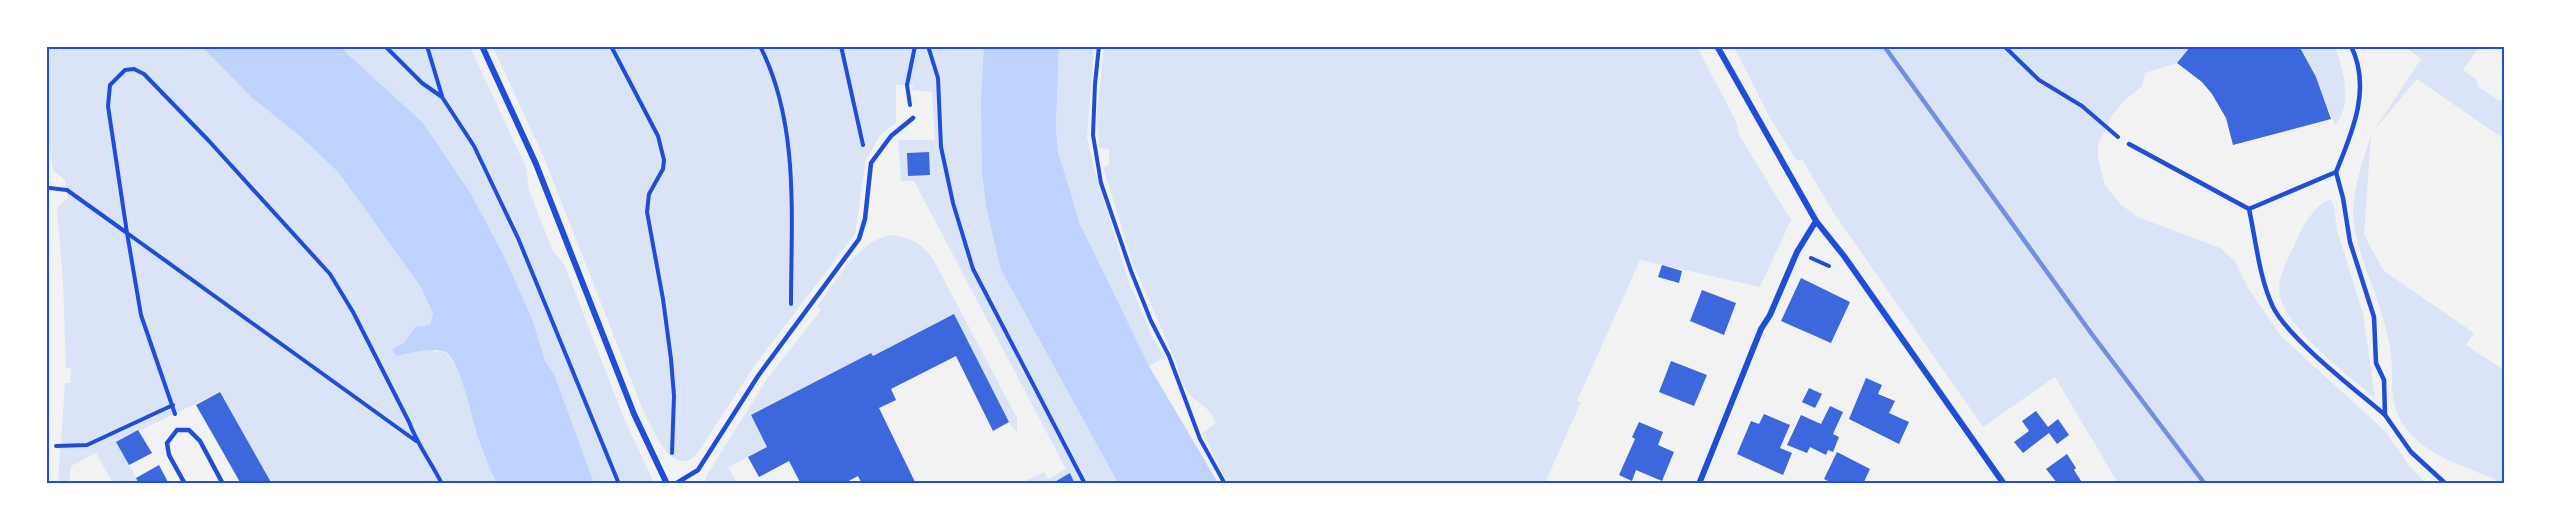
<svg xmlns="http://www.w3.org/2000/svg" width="2551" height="530" font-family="'Playfair Display',serif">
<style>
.green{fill:#dbe4f7}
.water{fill:#bfd3fe}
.building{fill:#3d67dc}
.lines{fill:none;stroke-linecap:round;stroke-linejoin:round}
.path{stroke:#1d4ed8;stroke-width:4}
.service{stroke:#1d4ed8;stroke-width:4.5}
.minor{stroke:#1d4ed8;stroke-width:6}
.rail{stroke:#7290e2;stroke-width:4.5}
.neatline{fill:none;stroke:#1d4ed8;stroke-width:2}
</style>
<rect width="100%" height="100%" fill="#f2f2f2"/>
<path class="green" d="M46 47H202L252 98 300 136 338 172 421 287 433 314 430 325 419 326 435 352 443 351C462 363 471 415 477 436 482 453 490 468 497 483H272L220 392 116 442 139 483H113L96 453 71 466 69 483H58L65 383H70L71 368H66L63 284 57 208 68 198 65 180 53 170 47 135Z
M340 47H470L526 167 529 190 552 249 565 266 623 416 654 483H594L554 374 545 361 533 321 505 258 471 195 434 139 422 122Z
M493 47H984V63L1001 270 1118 483H1075L1070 474 1051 483H1021L1044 472 1048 479 1066 469 914 181H901L898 140H935L932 92 912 90 913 85H896V123L881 134 866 159 855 234 757 362 697 454C672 480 652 428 643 410L544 158Z
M1059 47H1094L1087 137 1094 168 1129 282 1153 338 1165 357 1149 366 1086 239 1063 173 1058 152 1056 127Z
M1104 47H1697L1736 121 1739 135 1791 220 1760 287 1640 260 1577 401 1581 402 1545 483H1228L1202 433 1216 423C1207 404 1202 407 1189 394 1182 386 1179 372 1176 362L1133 264 1103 167 1109 165V149L1099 148 1097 114Z
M1734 47H2191L2177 63 2145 73 2142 86 2125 100 2113 114 2098 144V158L2105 185 2120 204 2138 217 2220 248 2234 260 2248 288 2281 336 2386 432 2408 464 2425 483H2118L2055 377 1983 427 1833 212 1802 159 1797 161 1771 120Z
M2299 47H2335C2344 72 2353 103 2335 126L2316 77Z
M2405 47H2479L2463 70 2477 80V86L2498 100 2504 99V139L2417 79 2372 133 2421 59Z
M2371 134 2364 235 2384 271 2474 333 2466 345 2504 370V483H2499L2494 479C2465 466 2427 456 2407 430 2387 403 2394 386 2391 356 2387 308 2353 254 2353 210 2354 184 2364 159 2371 134Z
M2330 199 2334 206 2337 230 2363 314 2375 398C2350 377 2279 324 2279 289 2279 274 2288 259 2294 246 2301 229 2312 207 2330 199Z
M891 235C910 237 923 244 933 259L1017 418V432L1009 423 954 314 873 356 871 353 751 415 767 447 728 467 737 483H707L705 478 767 379 821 310 817 306C836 282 858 240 891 235Z"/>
<path class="water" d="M202 47H340L422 122 434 139 471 194 505 258 533 321 545 361 554 374 594 483H497C490 470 484 455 479 441 473 424 460 355 443 351 430 348 409 353 397 356L392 349 404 343 415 327 430 325 433 314 421 287 338 172 300 136 252 98Z
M984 47H1059L1056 127 1058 152 1080 224 1149 366 1218 483H1118L1001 270 987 210 982 173 981 98Z"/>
<path class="building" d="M2191 46H2299L2316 77 2331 119 2233 145 2226 118 2212 94 2202 82 2177 63Z
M929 152 930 175 908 176 907 153Z
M1662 265 1682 271 1679 283 1658 277Z
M1801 278 1850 302 1831 343 1781 321Z
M1702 290 1736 303 1724 335 1690 321Z
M954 314 1009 422 993 431 956 356 891 389 896 400 879 408 916 484H862L858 476 843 484H801L789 461 759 477 748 457 767 447 751 415 871 353 873 356Z
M1671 361 1707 375 1694 406 1659 392Z
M1866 378 1882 385 1878 394 1895 401 1889 413 1909 422 1899 444 1849 419Z
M1809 388 1822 394 1815 408 1802 402Z
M220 392 255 454 272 484H241L224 454 196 405Z
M1830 406 1843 412 1833 434 1839 437 1833 452 1828 450 1826 455 1810 447 1807 453 1787 445 1801 415 1821 424Z
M2036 411 2048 427 2058 419 2069 435 2057 444 2049 433 2023 453 2014 442 2029 431 2022 421Z
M1764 414 1790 425 1780 448 1792 453 1783 475 1737 454 1751 421 1759 424Z
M1639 422 1663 432 1658 445 1674 452 1662 481 1636 470 1632 481 1619 475 1635 439 1632 437Z
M138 430 152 453 129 465 116 442Z
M1837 452 1870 469 1863 484H1834L1824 479Z
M2067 454 2076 468 2074 470 2083 484H2058L2046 469Z
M159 465 169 484H139L136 478Z
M1070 473 1075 484H1051Z"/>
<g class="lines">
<path class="path" d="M385 46 422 83 442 97 474 146 518 238 619 484
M427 46 442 96
M611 46 658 136 664 160 663 169 649 194 647 212 663 299 671 359 674 396 672 453
M760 46C800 124 791 219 791 304
M841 46 863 145
M928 46 938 78 941 147 953 203 973 269 1085 484
M1099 46 1095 84 1093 135 1101 183 1131 271 1151 321 1169 356 1200 439 1225 484
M2004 46 2039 80 2082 106 2118 137
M910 105 907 85 915 46
M50 188 67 190 127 233 108 106 110 85 125 70 134 69 144 74 209 141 330 274 353 312 409 422C417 444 431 462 442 484
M127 233 416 441
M127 233 141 315 175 414
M1811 258 1829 266
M56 446 87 445 173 405"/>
<path class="service" d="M2129 144 2249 209C2256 241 2259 277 2273 307 2289 339 2356 390 2385 415
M2336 172 2343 198 2350 242 2374 317 2376 363 2384 380 2385 415 2411 452 2446 484
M2249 209 2336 172C2352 133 2372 88 2351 46
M185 484 169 455 167 443 177 430H189L200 441 223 484
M675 484 698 470 758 376 859 239 865 219 871 163 891 136 913 118"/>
<path class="minor" d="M482 46 536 164 634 414 667 484
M1717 46 1816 221 1844 256 2004 484
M1699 484 1761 329 1770 315 1797 252 1816 221"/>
<path class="rail" d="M1884 46 2091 333 2205 484"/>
</g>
<rect width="2551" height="530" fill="none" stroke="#ffffff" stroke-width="96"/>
<rect x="48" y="48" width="2455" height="434" class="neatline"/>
</svg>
